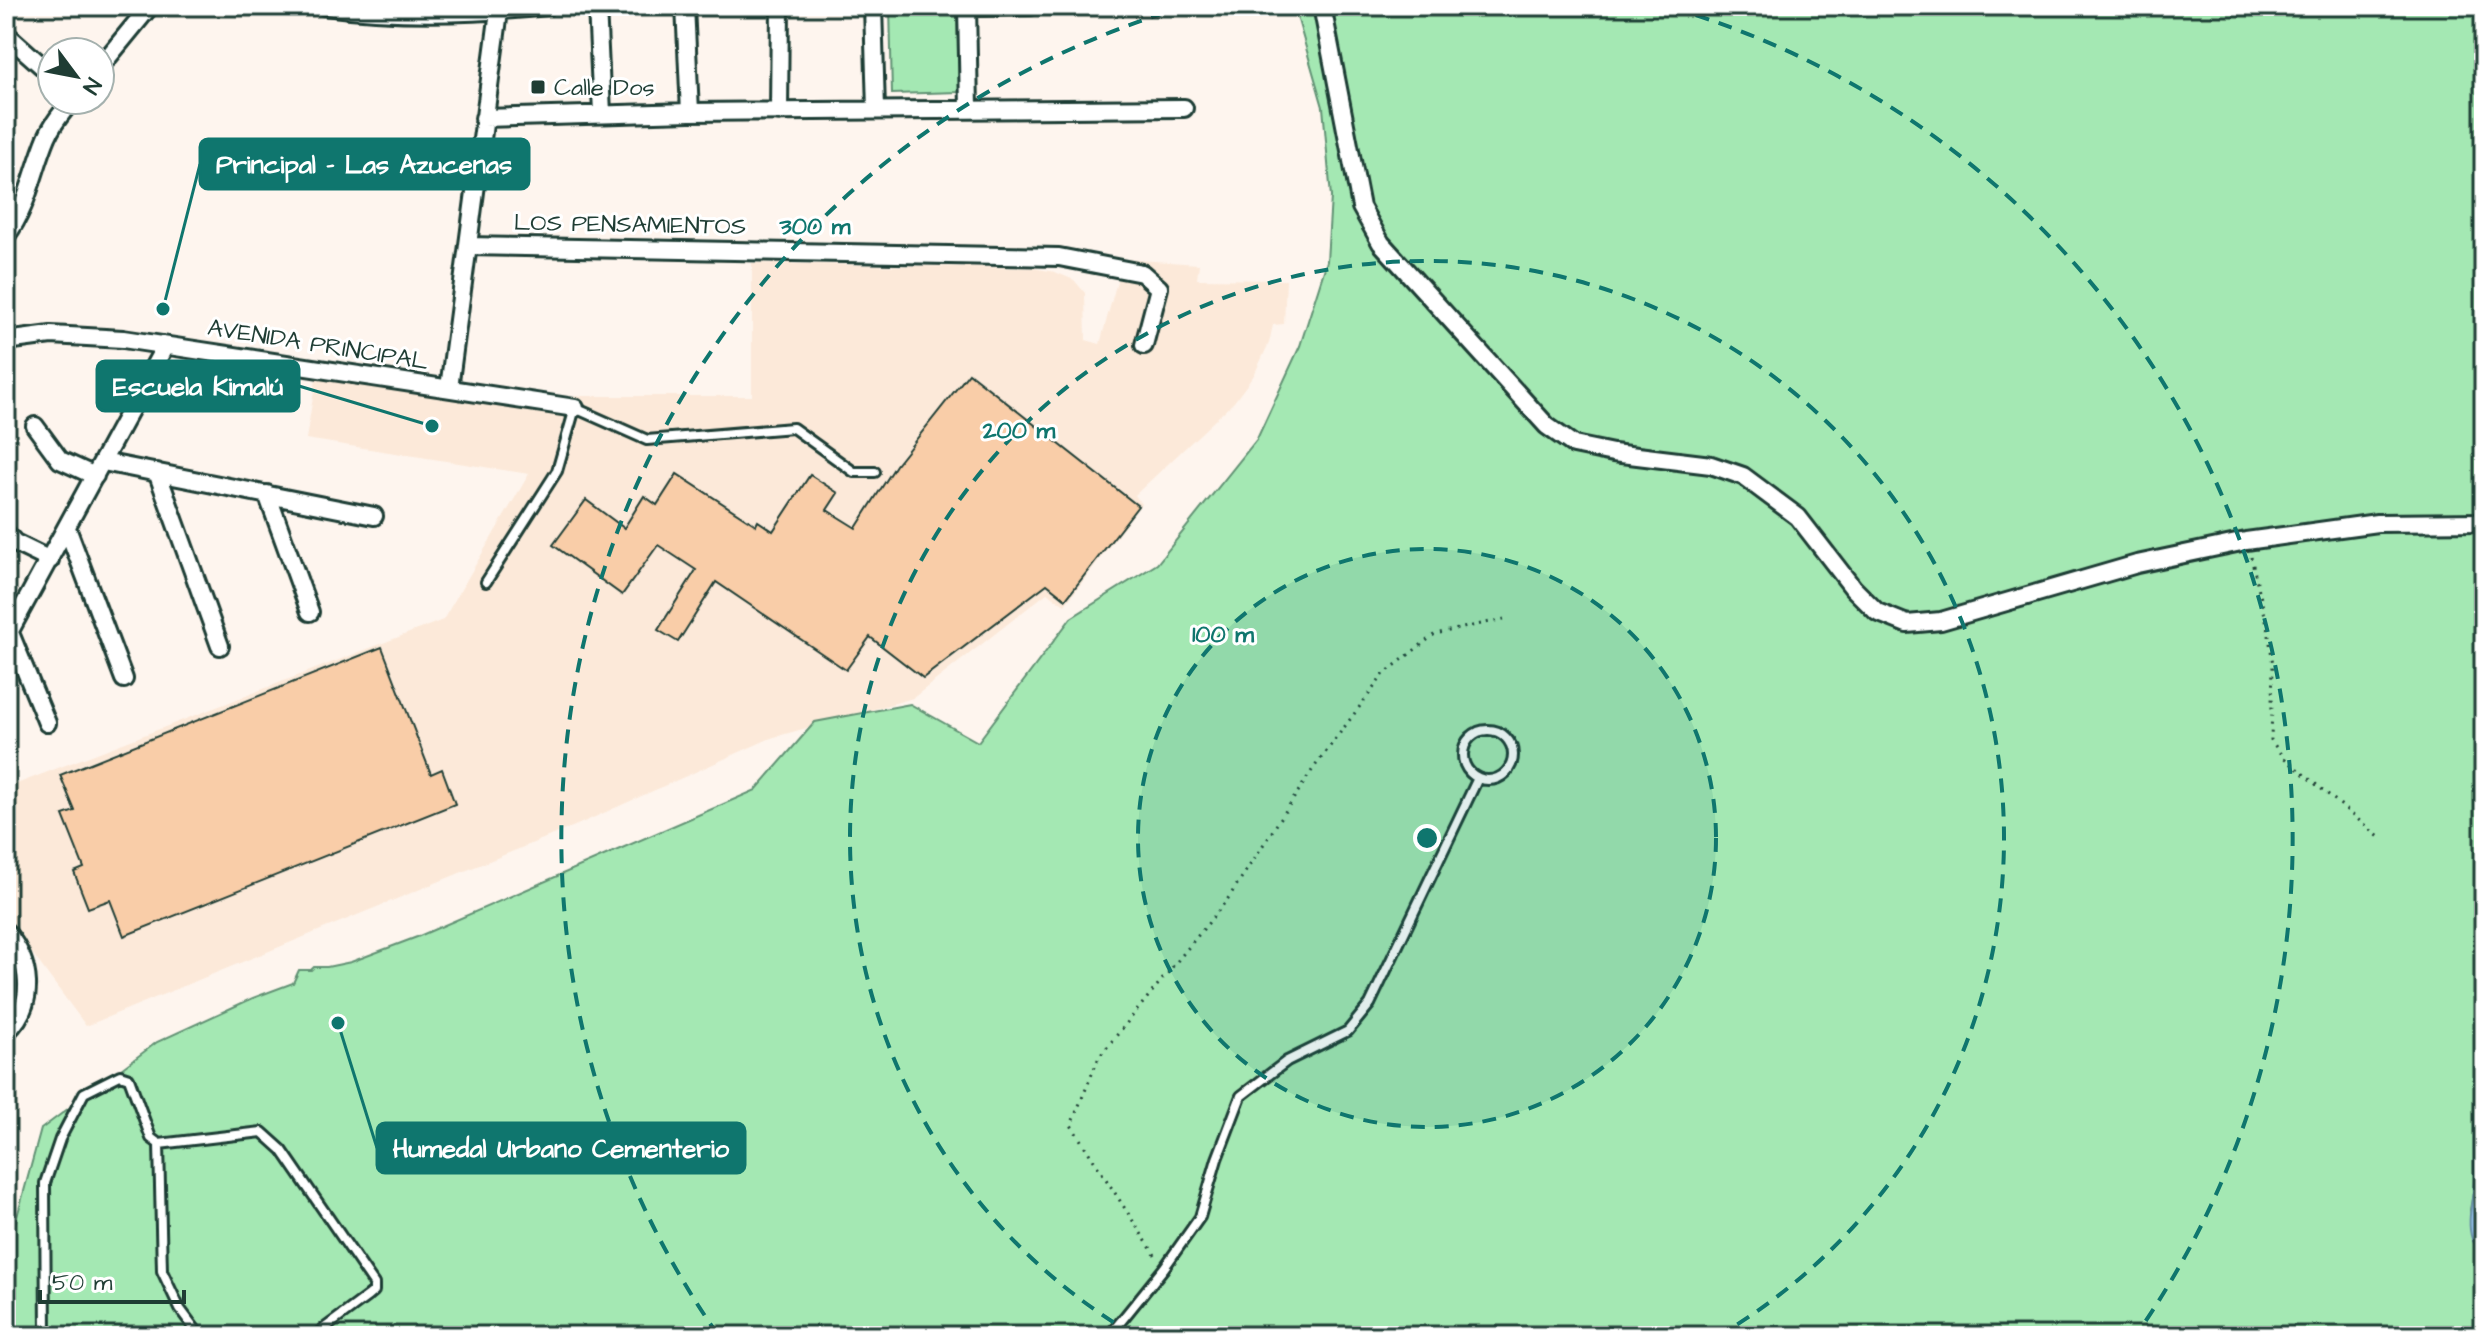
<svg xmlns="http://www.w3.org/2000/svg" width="2490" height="1342" font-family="'Architects Daughter',sans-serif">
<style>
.built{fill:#fce9d9}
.green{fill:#a4e8b3;stroke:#629274;stroke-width:2}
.water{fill:#99c6f3;stroke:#688fa7;stroke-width:2}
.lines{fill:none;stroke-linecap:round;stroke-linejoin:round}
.shore{stroke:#507480;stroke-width:2}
.building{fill:#f9cda8;stroke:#1f3d34;stroke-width:2}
.service-casing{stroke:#1f3d34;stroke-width:14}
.minor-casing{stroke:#1f3d34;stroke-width:22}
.path{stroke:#1f3d34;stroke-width:3;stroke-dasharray:2 6;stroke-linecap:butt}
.service{stroke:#fff;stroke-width:8}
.minor{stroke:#fff;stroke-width:16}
.ring{fill:none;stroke:#0f766e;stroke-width:4;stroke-dasharray:14 10}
.poi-dot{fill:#1f3d34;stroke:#fff;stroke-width:3}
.labels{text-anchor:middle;stroke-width:6;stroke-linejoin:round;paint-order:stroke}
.poi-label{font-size:24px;fill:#1f3d34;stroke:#fff;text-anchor:start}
.street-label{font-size:24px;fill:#1f3d34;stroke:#fff}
.centre{fill:#0f766e;stroke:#fff;stroke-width:4}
.ring-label{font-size:24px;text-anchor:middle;font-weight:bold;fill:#0f766e;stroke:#fff;stroke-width:6;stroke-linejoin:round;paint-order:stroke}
.leader{fill:none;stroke:#0f766e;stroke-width:3}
.callout-dot{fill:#0f766e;stroke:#fff;stroke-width:3}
.callout{fill:#0f766e;stroke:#0f766e;stroke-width:3}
.callout-label{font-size:26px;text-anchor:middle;font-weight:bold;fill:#fff}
</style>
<rect width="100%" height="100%" fill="#fef5ee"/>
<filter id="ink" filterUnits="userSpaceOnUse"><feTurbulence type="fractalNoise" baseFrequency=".0125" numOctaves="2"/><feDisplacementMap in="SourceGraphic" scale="16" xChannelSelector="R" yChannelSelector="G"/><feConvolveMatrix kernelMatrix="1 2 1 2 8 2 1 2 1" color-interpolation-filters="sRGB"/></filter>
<g filter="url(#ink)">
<path class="built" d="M1123 259 1199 264 1197 279 1286 280 1284 324 1273 325 1269 343 1254 375 1234 402 1135 495 1141 504 1065 605 1047 593 913 698 771 738 577 825 86 1026 6 918V788L443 620 529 474 306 439 318 367 564 413 575 396H752V263L1033 268 1055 272 1074 280 1085 293 1086 340 1100 344Z
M6 950 19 983 13 1007 6 1015Z"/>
<path class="green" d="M890 6H957L959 92 892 94Z
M1294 6H2484V1102L2478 1111 2474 1143 2475 1181 2470 1210 2479 1249 2484 1248V1336H16L6 1257 41 1129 157 1042 253 998 293 983 299 970H311L314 967H327L351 962 417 937 756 790 815 722 910 704 978 742 1071 618 1157 564 1257 439 1300 346 1327 261 1331 197 1323 107Z"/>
<path class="water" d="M2484 1102V1248L2479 1250C2477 1246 2474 1243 2472 1239 2466 1221 2473 1201 2474 1182 2477 1156 2468 1125 2484 1102Z"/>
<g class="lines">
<path class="shore" d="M2484 1128C2482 1145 2483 1162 2483 1179 2482 1198 2471 1224 2484 1241"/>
</g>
<path class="building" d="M969 373 1138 506 1066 599 1047 584 923 678 870 637 846 670 716 582 678 642 658 630 696 570 658 545 622 595 553 545 586 500 624 528 644 496 657 505 677 474 756 525 758 521 773 531 810 475 838 493 827 510 856 528 896 465Z
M382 647 431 774 442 769 455 804 124 936 110 900 88 908 74 872 84 868 63 815 75 811 60 775Z"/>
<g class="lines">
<g class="service-casing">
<path id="service" d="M486 582 557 471 575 408 647 440 793 428 854 472H875
M1463 755a25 25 0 1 1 50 0a25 25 0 1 1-50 0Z
M159 1144 262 1132 282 1150 374 1284V1291L368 1296 314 1336
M46 1336 45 1183 60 1139 84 1093 120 1075 129 1078 151 1138 159 1144 162 1271 180 1309 200 1336
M1109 1336 1164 1268 1200 1217 1217 1159 1241 1096 1287 1061 1348 1031 1370 1004 1478 778"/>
</g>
<g class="minor-casing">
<path id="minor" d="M325 6C399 16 474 14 547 6
M597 6 602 113
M685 6 690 112
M873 6 876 110
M967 6 969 109
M1322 6 1361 207 1381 243 1547 426 1574 445 1613 453 1711 465 1743 476 1798 517 1853 588 1877 612 1907 624 1941 621 2137 564 2246 541 2377 523 2484 522
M967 7 1030 6
M6 34 52 75
M100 67 150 6
M779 112 780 6
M484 118 690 112 1184 108
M6 236C28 207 33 170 47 137 53 122 63 112 72 100
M468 246 1059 257 1142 273 1159 288 1144 345
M6 341 51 335 123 339 575 408
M449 388 499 11
M35 426 60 460 95 476
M103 462 374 516
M157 472 220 646
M267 494 310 612
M67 528 124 679
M6 533 15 543 50 560
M10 633 47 723
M6 638 165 346
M6 932C31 962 37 1004 6 1032"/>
</g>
<path class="path" d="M2251 557 2268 628 2273 665 2271 740 2282 756 2379 837
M1155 1255 1071 1125 1099 1057 1227 900 1313 769 1384 674 1435 634 1504 619"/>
<use href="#service" class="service"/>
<use href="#minor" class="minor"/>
</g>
</g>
<circle cx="1427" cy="838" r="289" fill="#0f766e" fill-opacity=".12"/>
<g class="ring">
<circle cx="1427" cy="838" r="289"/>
<path d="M1134 1335A577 577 0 1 1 1720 1335"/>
<path d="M718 1335A866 866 0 0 1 1181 8M1673 8A866 866 0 0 1 2136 1335"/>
</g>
<rect class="poi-dot" x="530" y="79" width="16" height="16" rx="4"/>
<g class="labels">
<g class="poi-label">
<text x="554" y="95">Calle Dos</text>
</g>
<g class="street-label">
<text transform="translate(630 224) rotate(1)" y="8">LOS PENSAMIENTOS</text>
<text transform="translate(318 344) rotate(9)" y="8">AVENIDA PRINCIPAL</text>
</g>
</g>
<circle cx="1427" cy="838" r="12" class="centre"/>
<g class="ring-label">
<text x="815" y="234">300 m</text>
<text x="1019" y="438">200 m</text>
<text x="1223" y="642">100 m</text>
</g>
<path class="leader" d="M163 309L200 164M432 426L299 386M338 1023L377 1148"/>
<g class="callout-dot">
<circle cx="163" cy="309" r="8"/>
<circle cx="432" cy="426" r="8"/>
<circle cx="338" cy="1023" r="8"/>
</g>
<g class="callout">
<rect x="200" y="139" width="329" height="50" rx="8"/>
<rect x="97" y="361" width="202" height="50" rx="8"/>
<rect x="377" y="1123" width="368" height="50" rx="8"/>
</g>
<g class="callout-label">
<text x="364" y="173">Principal - Las Azucenas</text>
<text x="198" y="395">Escuela Kimalú</text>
<text x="561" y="1157">Humedal Urbano Cementerio</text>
</g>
<rect width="2490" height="1342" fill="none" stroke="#fff" stroke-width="32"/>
<rect x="16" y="16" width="2458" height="1310" fill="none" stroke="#1f3d34" stroke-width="3" filter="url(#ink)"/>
<g transform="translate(76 76) rotate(122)"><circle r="38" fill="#ffffff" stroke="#a5b1ae" stroke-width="2"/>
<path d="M0-6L14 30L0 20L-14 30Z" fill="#1f3d34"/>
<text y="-12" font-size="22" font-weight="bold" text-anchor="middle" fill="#1f3d34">N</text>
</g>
<path d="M40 1290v12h144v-12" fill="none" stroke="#1f3d34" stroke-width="4"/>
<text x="52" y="1290" font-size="24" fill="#1f3d34" stroke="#ffffff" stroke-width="6" paint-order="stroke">50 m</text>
</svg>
